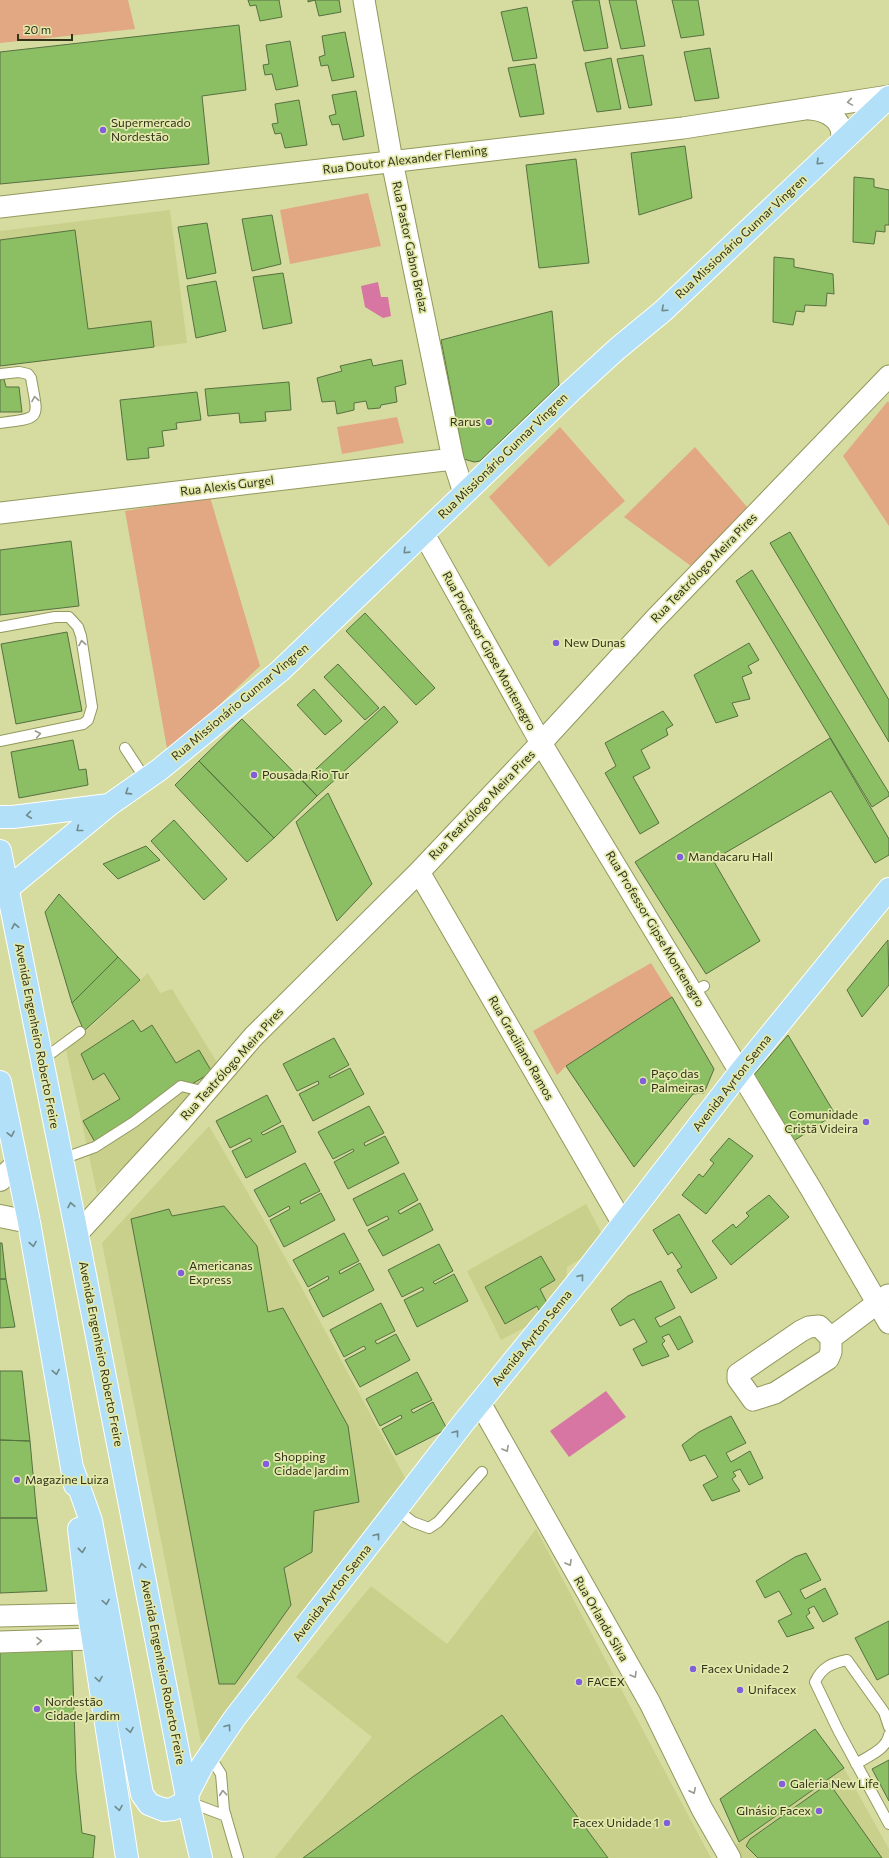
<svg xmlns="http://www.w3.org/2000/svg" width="889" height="1858" font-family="Commissioner,sans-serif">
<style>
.built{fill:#c9d08b}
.green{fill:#e2a884}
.water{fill:#d776a2}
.building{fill:#8cbe64;stroke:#567140}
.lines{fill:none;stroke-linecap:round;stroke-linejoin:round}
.lane-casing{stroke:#93985d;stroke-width:12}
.street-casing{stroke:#93985d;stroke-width:23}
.secondary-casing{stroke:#93985d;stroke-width:24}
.primary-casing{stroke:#fff;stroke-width:24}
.lane{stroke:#fff;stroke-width:10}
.street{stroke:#fff;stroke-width:21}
.secondary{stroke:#fff;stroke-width:22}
.primary{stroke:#b1e0f8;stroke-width:22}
.oneway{stroke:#98988c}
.oneway2{stroke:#708989}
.poi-dot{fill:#815fda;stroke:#e3e9ab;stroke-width:1.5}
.labels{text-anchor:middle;stroke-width:3.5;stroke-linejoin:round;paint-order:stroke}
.poi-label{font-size:12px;fill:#30321a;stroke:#e3e9ab;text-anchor:start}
.street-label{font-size:12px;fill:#30321a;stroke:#e3e9ab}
</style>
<rect width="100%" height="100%" fill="#d6dc9f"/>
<path class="built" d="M170 210 187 343 0 366V231Z
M148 973 160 993 172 989 221 1069 97 1193 66 1050Z
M209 1126 285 1257 410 1487 206 1746 201 1742 102 1243Z
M586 1204 604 1238 596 1250 567 1267 566 1287 547 1316 501 1340 467 1271Z
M536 1529 711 1858H275L372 1737 296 1677 371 1586 447 1644Z
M844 1768 889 1849V1858H717Z"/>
<path class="green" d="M0 0H128L135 29 0 43Z
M368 193 381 246 290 264 280 210Z
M888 401 889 403V526L843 456Z
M397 417 404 443 342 454 337 427Z
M560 427 625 501 549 567 489 497Z
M695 447 748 508 691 566 624 517Z
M210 497 260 666 168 754 125 511Z
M651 963 672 997 566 1066 557 1075 533 1031Z"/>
<path class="water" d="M378 282 381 297H388L391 316 383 318 365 307 361 286Z
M606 1391 626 1417 569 1457 550 1431Z"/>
<path class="building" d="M248 0H279L282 17 260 21 256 5 250 6Z
M308 0H339L341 12 319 16 315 0 308 2Z
M582 0H599L608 48 584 51 572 1Z
M609 0H636L645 46 621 49Z
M672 0H698L704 35 681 38Z
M527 7 537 58 513 61 501 12Z
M239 25 246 90 202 96 209 164 0 184V52Z
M345 32 354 77 332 81 328 65 321 66 319 57 325 55 322 36Z
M290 41 298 86 276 90 272 74 265 75 263 65 269 64 266 45Z
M710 48 719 98 695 101 684 52Z
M643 55 652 105 629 108 617 59Z
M611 58 621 109 597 112 585 63Z
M535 64 544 114 520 117 508 68Z
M356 91 364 136 343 140 339 124 332 125 329 116 336 114 332 95Z
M299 100 307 145 285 148 281 133 275 134 272 124 278 123 275 104Z
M685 146 692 198 639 215 631 153Z
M576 159 589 263 539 268 526 165Z
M854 177 874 179V187L889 190V225H885V232L876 231 874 244 853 242Z
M272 215 281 264 252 271 242 219Z
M207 223 216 273 187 279 178 227Z
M75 230 88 329 151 321 154 347 0 366V240Z
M774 257 794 259V267L833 274 834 294 827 293 826 306 805 305 804 312 796 311 793 325 773 322Z
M283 273 292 323 263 329 253 277Z
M216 281 226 331 196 338 187 286Z
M552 311 559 385 480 461 474 462 464 459 441 340Z
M371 359 373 366 402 360 406 384 395 387 397 402 381 405 380 408 368 409 366 401 354 403V410L337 414 335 401 322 402 317 378 342 371 340 366Z
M4 379 6 387H19L22 412H0V380Z
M289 382 291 410 265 412 266 421 240 423 239 413 208 416 205 389Z
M197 392 201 420 176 423 177 429 162 431 164 446 148 448 149 458 127 460 120 400Z
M790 532 889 700V742L770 543Z
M71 541 79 606 0 615V550Z
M752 570 889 793V796L872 807 736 581Z
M365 613 435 688 416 705 346 631Z
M67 632 82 711 16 724 1 644Z
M749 643 759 660 748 666 752 673 742 677 750 699 732 703 738 716 716 723 694 675Z
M338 664 379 708 365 720 324 677Z
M314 689 342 721 325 735 297 705Z
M384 706 398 722 317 796 303 781Z
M663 711 673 725 666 729 668 735 641 750 650 768 633 777 659 823 640 834 605 773 616 766 605 743Z
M242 719 317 796 274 838 199 761Z
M830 738 889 839V855L875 863 831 791 713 860 760 941 706 974 635 862Z
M73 740 79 770 86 769 88 785 19 798 11 752Z
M199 761 274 838 247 862 175 785Z
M328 793 372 884 337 921 296 822Z
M174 820 227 879 204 900 151 841Z
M146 846 160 860 118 879 103 864Z
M59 894 118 957 72 1003 45 912Z
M888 940 889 985 862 1017 847 990Z
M118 957 140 980 84 1031 72 1003Z
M672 997 714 1069 704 1093 693 1094 634 1167 566 1066Z
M133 1020 141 1032 152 1025 176 1063 199 1050 212 1072 95 1142 83 1121 120 1099 104 1073 93 1080 81 1054Z
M788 1035 835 1114 792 1142 753 1076Z
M334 1038 349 1065 329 1076 330 1078 350 1068 364 1094 313 1121 299 1094 319 1084 318 1081 297 1091 283 1064Z
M267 1095 281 1122 261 1133 263 1135 283 1125 296 1152 246 1178 232 1151 252 1141 250 1138 230 1148 216 1121Z
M369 1106 384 1133 364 1143 365 1146 385 1136 399 1163 348 1189 334 1162 354 1151 353 1149 333 1159 318 1132Z
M729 1138 753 1156 706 1214 682 1195 699 1174 703 1177 714 1163 710 1160Z
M305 1163 320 1191 300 1201 301 1204 321 1193 335 1220 284 1247 270 1220 290 1209 289 1206 269 1217 254 1190Z
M404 1173 418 1200 398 1211 400 1214 420 1203 433 1230 383 1256 368 1230 389 1219 387 1216 367 1226 353 1199Z
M769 1195 789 1217 731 1265 712 1241 733 1224 736 1228 749 1216 746 1213Z
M224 1206 257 1246 268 1312 283 1308 348 1426 359 1502 314 1511 312 1552 284 1568 291 1605 235 1684H219L131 1219 169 1209 172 1216Z
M679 1214 717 1278 691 1293 677 1270 682 1267 672 1252 668 1255 653 1230Z
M344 1233 359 1261 339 1271 340 1274 360 1263 374 1290 323 1317 309 1290 329 1279 328 1276 308 1287 293 1260Z
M0 1243H2L6 1279H0Z
M439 1244 453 1271 433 1282 435 1284 454 1274 468 1301 417 1327 404 1300 424 1290 422 1287 402 1297 388 1270Z
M541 1256 555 1280 540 1289 549 1307 540 1312 537 1306 505 1324 485 1287Z
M0 1279H6L15 1327 0 1328Z
M661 1281 675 1308 655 1318 660 1327 680 1316 693 1342 678 1350 669 1334 662 1337 665 1341 662 1344 669 1356 642 1366 633 1349 647 1342 634 1319 620 1326 611 1309 628 1296Z
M381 1303 395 1331 375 1341 377 1344 396 1334 410 1360 360 1387 345 1360 366 1349 364 1346 344 1357 330 1330Z
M0 1371H22L30 1441 0 1440Z
M417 1372 432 1400 411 1410 413 1413 433 1402 447 1429 396 1455 382 1429 402 1418 401 1415 380 1426 366 1399Z
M731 1416 746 1443 726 1453 731 1462 750 1451 763 1478 749 1485 740 1469 733 1472 736 1476 732 1479 740 1491 712 1501 703 1485 718 1477 705 1455 690 1461 682 1445 699 1432Z
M0 1440 30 1441 37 1518H0Z
M0 1518H37L47 1591 0 1593Z
M806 1553 821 1580 800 1590 805 1599 825 1588 838 1614 823 1622 814 1606 808 1609 810 1613 806 1616 814 1628 787 1637 778 1621 792 1614 779 1591 765 1598 756 1581 795 1557Z
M889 1621V1674L877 1680 855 1638Z
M72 1650 76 1772 82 1833 95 1836 93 1858H0V1652Z
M502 1715 608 1858H303L414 1776Z
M815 1729 844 1768 739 1842 720 1799Z
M889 1760V1801L872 1769Z
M829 1783 882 1858H758L746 1846 750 1839Z"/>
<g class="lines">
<g class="lane-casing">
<path id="lane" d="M0 374 19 372 28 374 31 378C38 419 43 418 0 423
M0 627 55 617H69L78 627 81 636 92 707 88 720 83 724 0 741
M125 748 146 780
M693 992 704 986
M42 1060 80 1032
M62 1159 95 1147 134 1122 181 1086 206 1092
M397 1510 413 1522 429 1528 438 1522 482 1472
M889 1727 884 1712 847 1660C832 1663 822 1667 815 1682L838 1730 889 1824
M209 1755 221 1774 224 1810 238 1858
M856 1764C868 1756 886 1750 889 1735
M189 1802 226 1816"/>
</g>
<g class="street-casing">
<path id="street" d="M364 0 392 161 453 459 464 493
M810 109C827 110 846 121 841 141
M0 207 683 128 889 96
M0 513 453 459
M424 534 541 743 811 1189 889 1323
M419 872 623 1224
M77 1234 180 1122 253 1037 419 872 541 743 655 619 889 376
M831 1338V1352L828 1359 775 1393 753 1400 738 1379V1374L801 1331 809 1327 819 1326 831 1338 888 1295
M480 1403 650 1703 702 1809 730 1858
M0 1616 89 1614
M0 1642 92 1639"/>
</g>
<g class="secondary-casing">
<path id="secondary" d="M0 1180 17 1164
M0 1216 29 1222"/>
</g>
<g class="primary-casing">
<path id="primary" d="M0 817H13L109 805
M0 851 77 1234 187 1797 201 1858
M0 895 109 805 159 770 280 671 570 392 617 349 663 311 889 97
M0 1082 29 1222 75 1485
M73 1470 91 1521 142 1794 149 1804 164 1810 173 1809 183 1803 202 1766 234 1719 464 1422 584 1274 740 1072 889 889
M79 1529 89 1614 127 1858"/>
</g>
<use href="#lane" class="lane"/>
<use href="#street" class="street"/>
<use href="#secondary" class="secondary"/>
<use href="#primary" class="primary"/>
</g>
<defs><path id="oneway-chevron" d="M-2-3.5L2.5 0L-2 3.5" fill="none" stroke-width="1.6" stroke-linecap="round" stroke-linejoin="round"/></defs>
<g class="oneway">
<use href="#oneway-chevron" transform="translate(850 102) rotate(171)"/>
<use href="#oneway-chevron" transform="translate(35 399) rotate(-99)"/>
<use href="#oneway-chevron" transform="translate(82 643) rotate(-100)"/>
<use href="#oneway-chevron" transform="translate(38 734) rotate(-11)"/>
<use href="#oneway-chevron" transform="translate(506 1449) rotate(61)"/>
<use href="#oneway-chevron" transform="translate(569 1563) rotate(61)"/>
<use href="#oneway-chevron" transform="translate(39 1641) rotate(-2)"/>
<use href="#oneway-chevron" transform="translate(634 1675) rotate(60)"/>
<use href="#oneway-chevron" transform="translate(693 1791) rotate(64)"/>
<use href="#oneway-chevron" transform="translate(223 1793) rotate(-95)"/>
</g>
<g class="oneway2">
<use href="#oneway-chevron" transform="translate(819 162) rotate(136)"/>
<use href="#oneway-chevron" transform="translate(664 309) rotate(138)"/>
<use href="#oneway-chevron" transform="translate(406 551) rotate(136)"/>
<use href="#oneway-chevron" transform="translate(128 792) rotate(147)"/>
<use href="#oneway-chevron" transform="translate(29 815) rotate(173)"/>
<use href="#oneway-chevron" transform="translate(79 829) rotate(141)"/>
<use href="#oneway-chevron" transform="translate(15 926) rotate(-101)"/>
<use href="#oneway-chevron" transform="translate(11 1134) rotate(78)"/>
<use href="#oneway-chevron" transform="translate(71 1205) rotate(-101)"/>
<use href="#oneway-chevron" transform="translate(33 1244) rotate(80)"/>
<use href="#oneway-chevron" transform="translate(581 1277) rotate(-51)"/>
<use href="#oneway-chevron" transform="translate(56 1372) rotate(80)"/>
<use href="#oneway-chevron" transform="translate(456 1433) rotate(-52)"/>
<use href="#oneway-chevron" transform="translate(377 1536) rotate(-52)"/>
<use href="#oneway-chevron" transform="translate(82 1550) rotate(84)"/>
<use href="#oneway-chevron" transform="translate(142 1566) rotate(-101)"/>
<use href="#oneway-chevron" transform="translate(106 1602) rotate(80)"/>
<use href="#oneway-chevron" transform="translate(99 1679) rotate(81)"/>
<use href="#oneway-chevron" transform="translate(228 1727) rotate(-54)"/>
<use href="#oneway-chevron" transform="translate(130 1730) rotate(80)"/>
<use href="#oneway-chevron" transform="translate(119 1808) rotate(81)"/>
</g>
<g class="poi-dot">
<circle cx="103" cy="130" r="4"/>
<circle cx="489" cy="422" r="4"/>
<circle cx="556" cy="643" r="4"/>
<circle cx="254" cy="775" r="4"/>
<circle cx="680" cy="857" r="4"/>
<circle cx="643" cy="1081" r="4"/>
<circle cx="866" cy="1122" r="4"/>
<circle cx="181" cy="1273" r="4"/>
<circle cx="266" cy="1464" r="4"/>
<circle cx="17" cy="1480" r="4"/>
<circle cx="693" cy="1669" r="4"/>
<circle cx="579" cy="1682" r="4"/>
<circle cx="740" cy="1690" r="4"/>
<circle cx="37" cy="1709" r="4"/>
<circle cx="782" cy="1784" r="4"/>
<circle cx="819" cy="1811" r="4"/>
<circle cx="667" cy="1823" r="4"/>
</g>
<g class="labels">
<g class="poi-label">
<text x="111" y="127">Supermercado<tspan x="111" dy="14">Nordestão</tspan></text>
<text x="481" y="426" text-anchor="end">Rarus</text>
<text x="564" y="647">New Dunas</text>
<text x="262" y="779">Pousada Rio Tur</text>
<text x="688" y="861">Mandacaru Hall</text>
<text x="651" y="1078">Paço das<tspan x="651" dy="14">Palmeiras</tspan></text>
<text x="858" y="1119" text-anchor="end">Comunidade<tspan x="858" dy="14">Cristã Videira</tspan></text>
<text x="189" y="1270">Americanas<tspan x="189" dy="14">Express</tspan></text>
<text x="274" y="1461">Shopping<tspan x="274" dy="14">Cidade Jardim</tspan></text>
<text x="25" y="1484">Magazine Luiza</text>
<text x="701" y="1673">Facex Unidade 2</text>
<text x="587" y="1686">FACEX</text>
<text x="748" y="1694">Unifacex</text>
<text x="45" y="1706">Nordestão<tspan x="45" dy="14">Cidade Jardim</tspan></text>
<text x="790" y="1788">Galeria New Life</text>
<text x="811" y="1815" text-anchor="end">GInásio Facex</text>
<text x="659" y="1827" text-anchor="end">Facex Unidade 1</text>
</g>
<g class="street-label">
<text transform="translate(405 160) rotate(-7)" y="4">Rua Doutor Alexander Fleming</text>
<text transform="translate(741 237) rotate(-43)" y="4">Rua Missionário Gunnar Vingren</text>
<text transform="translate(410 247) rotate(78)" y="4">Rua Pastor Gabno Brelaz</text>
<text transform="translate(503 456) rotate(-44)" y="4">Rua Missionário Gunnar Vingren</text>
<text transform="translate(227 486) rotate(-7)" y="4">Rua Alexis Gurgel</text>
<text transform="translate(704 568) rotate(-46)" y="4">Rua Teatrólogo Meira Pires</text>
<text transform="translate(489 651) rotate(61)" y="4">Rua Professor Gipse Montenegro</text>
<text transform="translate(240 702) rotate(-40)" y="4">Rua Missionário Gunnar Vingren</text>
<text transform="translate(482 805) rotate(-46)" y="4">Rua Teatrólogo Meira Pires</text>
<text transform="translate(655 929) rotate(59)" y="4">Rua Professor Gipse Montenegro</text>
<text transform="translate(37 1036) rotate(79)" y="4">Avenida Engenheiro Roberto Freire</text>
<text transform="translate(521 1048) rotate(60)" y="4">Rua Graciliano Ramos</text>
<text transform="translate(232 1064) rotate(-48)" y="4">Rua Teatrólogo Meira Pires</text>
<text transform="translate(732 1083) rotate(-52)" y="4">Avenida Ayrton Senna</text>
<text transform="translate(532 1338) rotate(-51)" y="4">Avenida Ayrton Senna</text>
<text transform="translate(101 1354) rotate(79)" y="4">Avenida Engenheiro Roberto Freire</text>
<text transform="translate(332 1593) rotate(-52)" y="4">Avenida Ayrton Senna</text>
<text transform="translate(601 1619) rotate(60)" y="4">Rua Orlando Silva</text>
<text transform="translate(163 1672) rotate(79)" y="4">Avenida Engenheiro Roberto Freire</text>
</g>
</g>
<path d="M18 34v6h54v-6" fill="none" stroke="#30321a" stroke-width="2"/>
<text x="24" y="34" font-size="12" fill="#30321a" stroke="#e3e9ab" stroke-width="3" paint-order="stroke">20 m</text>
</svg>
